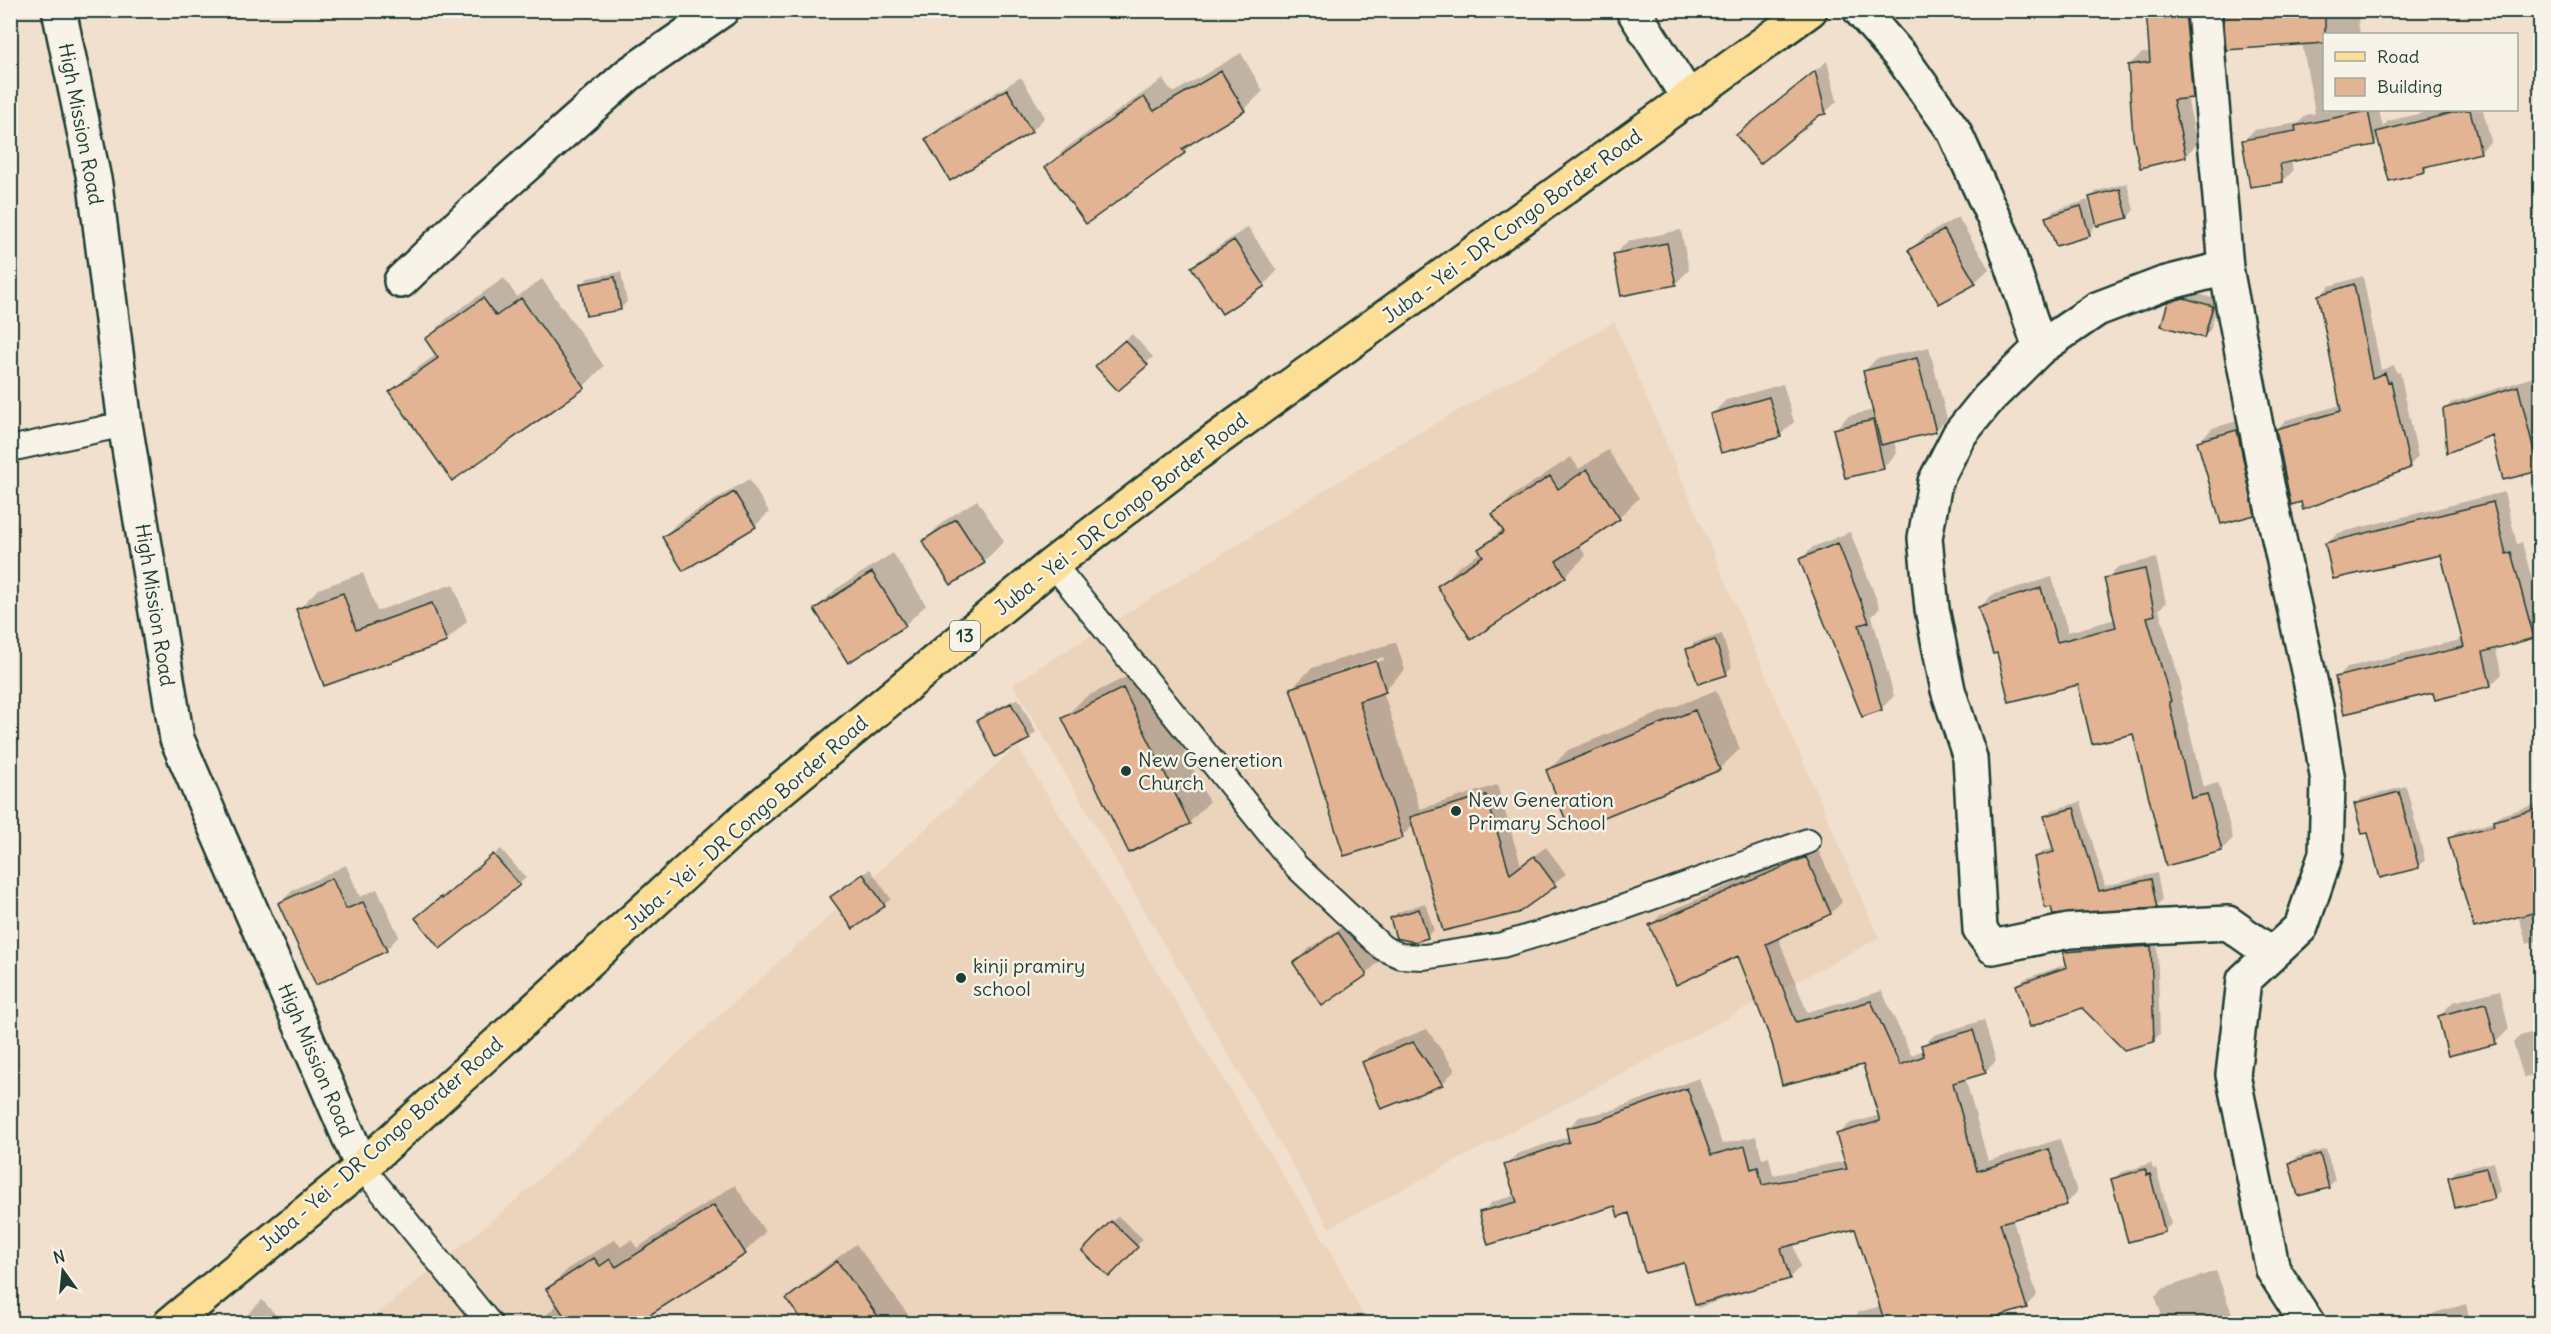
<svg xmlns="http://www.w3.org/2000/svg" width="2551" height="1334" font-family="Delius,sans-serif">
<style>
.built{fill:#ecd3bc}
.shadow{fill:#0003;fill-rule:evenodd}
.building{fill:#e2b493;stroke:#1f3d34;stroke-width:1.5}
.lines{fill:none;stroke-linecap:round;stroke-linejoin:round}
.service-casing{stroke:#1f3d34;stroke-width:28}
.minor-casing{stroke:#1f3d34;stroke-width:38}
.tertiary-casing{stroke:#1f3d34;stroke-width:38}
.primary-casing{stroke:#1f3d34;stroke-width:38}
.service{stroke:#f7f3e8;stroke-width:24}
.minor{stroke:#f7f3e8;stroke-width:33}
.tertiary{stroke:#f7f3e8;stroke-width:33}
.primary{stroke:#fdde96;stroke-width:33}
.poi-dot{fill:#1f3d34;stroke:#f7f3e8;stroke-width:2}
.labels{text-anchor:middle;stroke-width:5;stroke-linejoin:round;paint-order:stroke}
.shield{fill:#f7f3e8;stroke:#60746a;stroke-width:1.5}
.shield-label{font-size:18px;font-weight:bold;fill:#1f3d34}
.street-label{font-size:20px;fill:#1f3d34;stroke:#f7f3e8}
.poi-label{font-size:20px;fill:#1f3d34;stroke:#f7f3e8;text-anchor:start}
</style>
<rect width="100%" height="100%" fill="#f1e0ce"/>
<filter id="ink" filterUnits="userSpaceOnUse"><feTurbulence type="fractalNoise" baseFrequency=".0167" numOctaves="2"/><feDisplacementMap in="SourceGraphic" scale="12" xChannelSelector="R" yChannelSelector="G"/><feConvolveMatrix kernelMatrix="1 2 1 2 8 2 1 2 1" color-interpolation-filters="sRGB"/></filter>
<g filter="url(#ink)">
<path class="built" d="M1614 322 1879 938 1329 1228 1013 684 1399 444Z
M1017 746 1331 1252 1367 1323 365 1324 505 1210Z"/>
<path class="shadow" d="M2147 10H2198L2204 84 2192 97H2187L2197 144 2185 156 2129 65 2142 53 2151 52Z
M2224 10H2364L2358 21 2360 34H2324V110H2379L2383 127 2388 121 2435 110H2483L2491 141 2480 152 2431 164 2424 171 2379 138 2374 144 2291 160 2293 171 2283 181 2244 140 2254 130 2299 123 2306 115 2315 113 2302 43Z
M1241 53 1263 91 1244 110 1200 136 1184 152 1047 167 1066 148 1163 79 1173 93Z
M1827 61 1837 101 1826 112 1738 135Z
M1021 77 1045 117 1032 131 951 179 927 140 941 126Z
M2127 183 2134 210 2128 217 2095 225 2090 234 2056 245 2047 217 2053 211 2088 200 2095 224 2097 223 2091 197 2097 191Z
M1958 217 1989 269 1975 282 1910 251 1923 237Z
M1248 227 1277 271 1264 285 1193 268 1207 254Z
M1681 230 1689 270 1675 284 1614 255 1628 241Z
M621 272 627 302 620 309 582 284 588 278Z
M2363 276 2381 370 2394 365 2397 373 2400 372 2418 457 2409 466 2277 429 2286 420 2341 405 2320 296 2329 286Z
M504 278 517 297 542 279 604 366 584 386 391 392 412 372 437 354 427 339 447 318Z
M2192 292 2219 300 2210 330 2204 337 2169 303 2176 296Z
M1132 334 1153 357 1118 389 1104 360Z
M1929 347 1947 419 1935 431 1894 441 1897 453 1884 467 1835 429 1848 416 1874 410 1865 371 1876 359Z
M2540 375V469L2505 478 2493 433 2445 409 2451 403Z
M1783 384 1794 422 1780 435 1712 414 1726 400Z
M2251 417 2268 500 2254 514 2199 441 2213 428Z
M1608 450 1639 498 1619 518 1579 545 1586 556 1565 576 1471 638 1439 587 1459 566 1482 552 1480 549 1503 528 1494 514 1515 494 1571 457 1579 469Z
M749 479 769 512 755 526 683 569 664 537 677 523Z
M2504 492 2517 544 2522 542 2536 595 2540 593V635L2495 647 2502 674 2491 685 2434 692 2337 678 2348 667 2464 639 2443 553 2327 544 2338 533Z
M977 500 1004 541 984 562 924 541 944 521Z
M1850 532 1880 608 1872 616 1894 696 1881 709 1801 559 1813 547Z
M893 553 926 605 905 625 816 609 836 589Z
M2156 558 2166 603 2159 609 2182 689 2180 691 2203 787 2218 783 2233 838 2222 850 2134 732 2079 683 1998 651 1980 607 1992 595 2052 577 2068 632 2116 619 2106 579 2118 567Z
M363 573 377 611 453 584 467 621 446 641 325 685 298 610 318 589Z
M1722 634 1732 667 1726 673 1688 650 1694 643Z
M1396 642 1405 670 1383 691 1420 809 1497 785 1521 865 1546 847 1566 874 1518 911 1414 824 1402 836 1292 688 1312 668ZM1383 657 1384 660 1314 682V679Z
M1144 668 1209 802 1189 823 1064 718 1084 698Z
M1716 690 1740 749 1719 769 1548 771 1568 750Z
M1018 698 1036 732 1029 738 978 720 985 714Z
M2406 786 2425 860 2419 866 2381 876 2369 831 2355 805 2362 798Z
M2081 802 2105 886 2157 873 2162 900 2156 906 2052 905 2036 857 2043 851 2054 848 2046 816 2052 810Z
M2540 803V940L2527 944 2518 915 2450 838 2457 832 2494 822 2501 815Z
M1817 847 1842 902 1831 913 1778 937 1807 1012 1882 991 1911 1055 1924 1050 1923 1046 1934 1035 1984 1020 1996 1061 1985 1072 1965 1077 1988 1161 2060 1139 2077 1192 2066 1204 2012 1218 2037 1295 2026 1306 1971 1324H1848L1859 1312 1881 1306 1856 1227 1794 1244 1800 1267 1789 1278 1697 1308 1686 1261 1630 1212 1616 1204 1481 1213 1492 1202 1516 1195 1506 1165 1517 1154 1570 1136 1568 1128 1579 1117 1610 1111 1699 1078 1722 1144 1756 1136 1762 1159 1769 1157 1773 1175 1846 1161 1838 1135 1849 1124 1880 1115 1864 1063 1774 1043 1739 954 1650 926 1661 915Z
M501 849 526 878 519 884 423 912 448 891 450 893Z
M346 865 360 897 377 889 399 936 386 950 280 903 293 890Z
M870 869 891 899 884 905 832 897Z
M1425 903 1434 930 1427 936 1391 918 1398 912Z
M1352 920 1380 960 1366 974 1295 963 1309 949Z
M2157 940 2160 1034 2153 1041 2082 1007 2018 986 2024 979 2067 964 2064 952 2071 945Z
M2500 990 2509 1029 2496 1042 2439 1016 2453 1002Z
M1427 1029 1455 1070 1442 1084 1364 1062 1378 1048Z
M2540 1030V1074L2524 1078 2513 1043 2520 1036Z
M2326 1149 2335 1180 2328 1187 2290 1164 2297 1157Z
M2493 1162 2500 1191 2493 1197 2450 1177 2456 1171Z
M2151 1163 2153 1169 2156 1168 2171 1224 2164 1231 2113 1180 2120 1173Z
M735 1185 765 1232 745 1252 634 1324H545L542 1319 558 1304 548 1289 569 1268 615 1239 621 1247 631 1240 637 1248Z
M1118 1216 1143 1239 1109 1275 1084 1251Z
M856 1244 915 1324H806L788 1299 806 1281Z
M2216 1271 2236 1324H2165L2155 1296 2162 1289Z
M262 1300 276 1315V1324H238Z
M2466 1304 2471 1324H2424L2434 1313Z
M2540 1313V1324H2506Z"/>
<path class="building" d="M2146 10H2185L2193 98 2173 100 2186 157 2140 168 2133 137 2128 65 2150 62Z
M2223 10H2325V43L2226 50Z
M1221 71 1245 111 1182 149 1185 153 1086 224 1045 167 1144 97 1154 111Z
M1815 71 1826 114 1820 115 1760 164 1736 135Z
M1007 89 1032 132 950 181 925 139Z
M2464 110H2470L2481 153 2424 167 2425 172 2389 181 2376 132Z
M2368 111 2375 145 2280 164 2283 182 2250 187 2242 140 2296 131 2295 126Z
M2120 189 2128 218 2097 226 2089 197Z
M2081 206 2090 236 2056 246 2045 217Z
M1944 230 1976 284 1939 304 1908 250Z
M1234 240 1265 286 1222 314 1191 267Z
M1667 243 1676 285 1621 296 1613 254Z
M615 277 621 310 586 316 580 284Z
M2354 284 2372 378 2385 373 2388 382 2391 381 2410 468 2303 510 2301 502 2291 505 2276 429 2341 411 2318 295Z
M483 298 496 316 521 298 585 388 452 481 389 392 438 358 425 339Z
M2184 298 2213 306 2204 338 2161 326 2168 302Z
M1125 340 1148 365 1118 391 1095 366Z
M1917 358 1936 432 1881 445 1863 371Z
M2518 386 2539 471 2503 480 2492 435 2447 453 2443 409Z
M1769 397 1781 437 1721 453 1710 414Z
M1873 420 1884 469 1845 478 1833 429Z
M2237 430 2255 515 2221 524 2197 441Z
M1587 469 1620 519 1556 561 1566 577 1471 640 1437 586 1483 556 1478 549 1504 532 1492 514 1550 476 1558 489Z
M734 492 756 527 683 571 662 537Z
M2493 502 2506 554 2511 552 2534 638 2483 652 2491 686 2435 700 2433 693 2344 714 2335 677 2464 647 2441 555 2333 579 2325 543Z
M956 519 985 563 951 585 922 541Z
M1838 543 1869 622 1859 625 1882 710 1862 717 1799 559Z
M2145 569 2155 615 2147 617 2171 701 2169 702 2191 798 2207 794 2222 851 2166 866 2133 734 2092 744 2078 685 2009 702 1997 653 1993 654 1978 607 2041 588 2057 642 2116 627 2104 578Z
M872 572 906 626 848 663 814 609Z
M343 593 356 630 432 603 447 642 324 686 296 609Z
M1715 640 1727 675 1698 684 1686 649Z
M1376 661 1386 692 1359 701 1403 838 1344 856 1290 688Z
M1123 688 1190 824 1129 853 1062 718Z
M1011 703 1030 739 995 757 977 720Z
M1695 710 1720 770 1570 831 1546 770Z
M2399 792 2419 868 2380 878 2368 833 2362 834 2354 804Z
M1486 795 1510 874 1534 856 1556 886 1518 913 1443 931 1410 817Z
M2074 808 2099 891 2151 879 2157 908 2053 915 2051 907 2045 908 2034 857 2054 852 2044 816Z
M2541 808V911L2474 928 2448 838 2494 826 2493 821Z
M493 854 520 885 440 949 415 918 441 897 442 899Z
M1806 857 1831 914 1766 944 1796 1022 1871 1001 1900 1065 1924 1056 1921 1045 1973 1030 1986 1073 1953 1083 1977 1171 2049 1149 2067 1205 2000 1223 2027 1308 1976 1323H1885L1855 1229 1781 1248 1790 1279 1695 1305 1684 1263 1645 1273 1629 1213 1618 1217 1615 1206 1488 1245 1479 1212 1517 1202 1504 1165 1569 1142 1566 1128 1598 1121 1687 1088 1711 1155 1745 1146 1751 1169 1758 1167 1762 1185 1847 1169 1836 1134 1880 1121 1863 1065 1782 1085 1772 1043 1738 956 1676 985 1649 925Z
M863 874 885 906 853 929 830 897Z
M332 878 346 909 363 902 387 951 316 985 278 903Z
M1419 909 1428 938 1414 942 1396 938 1390 918Z
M1338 932 1367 975 1322 1006 1293 963Z
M2151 946 2154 1042 2124 1050 2082 1008 2030 1027 2016 985 2067 967 2063 952Z
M2486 1003 2496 1044 2448 1056 2438 1016Z
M1413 1042 1443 1085 1381 1109 1362 1062Z
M2320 1154 2329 1188 2298 1196 2289 1163Z
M2486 1168 2494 1199 2455 1208 2448 1177Z
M2145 1169 2147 1175 2150 1174 2165 1232 2128 1242 2111 1179Z
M714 1205 746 1254 637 1323H569L546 1289 594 1258 600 1266 610 1259 616 1267Z
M1111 1221 1138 1247 1109 1277 1082 1251Z
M837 1261 883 1323H804L786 1299Z"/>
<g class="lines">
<g class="service-casing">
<path id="service" d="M10 449 125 424
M1053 564 1296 866 1383 948 1401 956 1424 957 1502 945 1605 914 1808 841
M362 1167 490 1324"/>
</g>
<g class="minor-casing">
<path id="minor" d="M1633 10 1689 99
M1860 10 1902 58 1954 131 2003 238 2040 348
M2204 10 2226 268 2267 484 2316 707 2328 782 2326 854 2301 927 2244 980 2233 1075 2273 1270 2308 1324
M2226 268 2163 284 2097 309 2040 348 1989 398 1959 435 1935 482 1925 538 1932 609 1948 690 1970 758 1980 930 1993 947 2069 931 2228 923 2272 954
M401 281 473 212 629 74 722 10"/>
</g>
<g class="tertiary-casing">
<path id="tertiary" d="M59 10 95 184 125 424 177 739 362 1167"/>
</g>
<g class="primary-casing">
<path id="primary" d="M170 1324 362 1167 741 822 1053 564 1192 457 1810 10"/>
</g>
<use href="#service" class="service"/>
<use href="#minor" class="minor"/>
<use href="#tertiary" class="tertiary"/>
<use href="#primary" class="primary"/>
</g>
</g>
<g class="poi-dot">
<circle cx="1126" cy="771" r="6"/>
<circle cx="1456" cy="811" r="6"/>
<circle cx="961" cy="978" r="6"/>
</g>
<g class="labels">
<rect class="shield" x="950" y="621" width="30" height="30" rx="4.5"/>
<g class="shield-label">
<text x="965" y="642">13</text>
</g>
<g class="street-label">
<text transform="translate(81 124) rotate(79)" y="7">High Mission Road</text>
<text transform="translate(1512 226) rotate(-36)" y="7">Juba - Yei - DR Congo Border Road</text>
<text transform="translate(1121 514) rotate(-38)" y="7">Juba - Yei - DR Congo Border Road</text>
<text transform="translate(155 605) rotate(81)" y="7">High Mission Road</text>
<text transform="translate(746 823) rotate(-41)" y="7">Juba - Yei - DR Congo Border Road</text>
<text transform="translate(316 1060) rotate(67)" y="7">High Mission Road</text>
<text transform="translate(381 1144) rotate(-41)" y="7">Juba - Yei - DR Congo Border Road</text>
</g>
<g class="poi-label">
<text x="1138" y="767">New Generetion<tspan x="1138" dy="23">Church</tspan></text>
<text x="1468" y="807">New Generation<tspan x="1468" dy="23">Primary School</tspan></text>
<text x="973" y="973">kinji pramiry<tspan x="973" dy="23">school</tspan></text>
</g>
</g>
<rect width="2551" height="1334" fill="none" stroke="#f7f3e8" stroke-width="36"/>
<rect x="18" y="18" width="2515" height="1298" fill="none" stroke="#1f3d34" stroke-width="2" filter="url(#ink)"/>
<rect x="2323" y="33" width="195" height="78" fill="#f7f3e8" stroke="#a1aaa0" stroke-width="1.5"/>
<rect x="2335" y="52" width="30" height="9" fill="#fdde96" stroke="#a1aaa0" stroke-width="1.5"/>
<text x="2377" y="63" font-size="18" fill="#1f3d34">Road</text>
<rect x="2335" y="78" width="30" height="18" fill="#e2b493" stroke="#a1aaa0" stroke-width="1.5"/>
<text x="2377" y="93" font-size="18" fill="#1f3d34">Building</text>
<g transform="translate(63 1271) rotate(345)" stroke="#f7f3e8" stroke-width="4.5" paint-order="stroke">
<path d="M0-4.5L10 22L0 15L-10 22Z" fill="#1f3d34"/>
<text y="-9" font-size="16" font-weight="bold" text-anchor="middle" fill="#1f3d34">N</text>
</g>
</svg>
